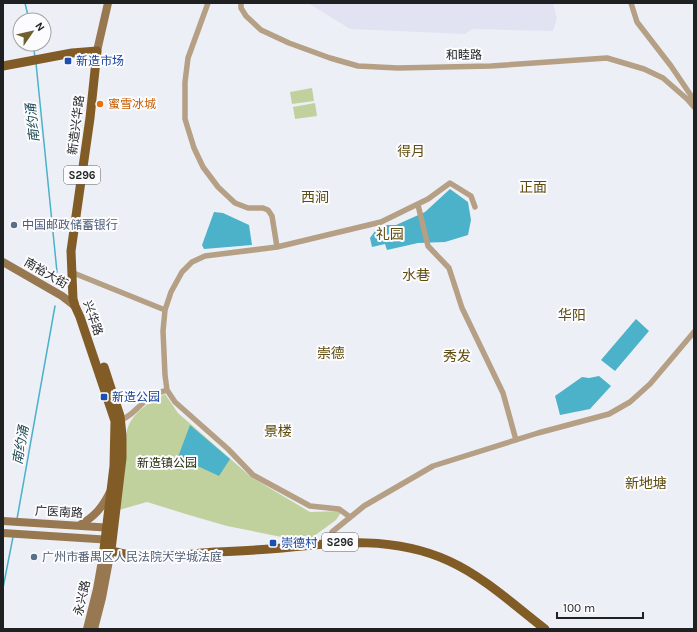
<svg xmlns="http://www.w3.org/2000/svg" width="697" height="632" font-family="Karla,'Noto Sans SC',sans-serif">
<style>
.built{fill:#e1e3f2}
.green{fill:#c0d19e}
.water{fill:#4bb2c9}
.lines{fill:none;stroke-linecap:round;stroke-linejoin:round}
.stream{stroke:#4bb2c9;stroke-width:1.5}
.street{stroke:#b59f85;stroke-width:5.5}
.secondary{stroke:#977850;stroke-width:8}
.primary{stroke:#825c27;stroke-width:9}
.transit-dot{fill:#1a4fb4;stroke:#fcfcfe;stroke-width:1.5}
.food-dot{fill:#e8710a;stroke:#fcfcfe;stroke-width:1.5}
.service-dot{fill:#5c6f8a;stroke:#fcfcfe;stroke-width:1.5}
.labels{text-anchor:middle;stroke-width:4;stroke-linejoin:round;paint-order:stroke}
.shield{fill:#fcfcfe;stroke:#616264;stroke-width:1}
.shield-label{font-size:11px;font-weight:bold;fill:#1f2022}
.street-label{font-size:12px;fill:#1f2022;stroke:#fcfcfe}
.transit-label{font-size:12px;fill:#164399;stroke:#fcfcfe;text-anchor:start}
.food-label{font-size:12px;fill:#c56008;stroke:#fcfcfe;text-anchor:start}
.service-label{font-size:12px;fill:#4e5e75;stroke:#fcfcfe;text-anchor:start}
.park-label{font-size:12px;fill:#252e0e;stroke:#fcfcfe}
.water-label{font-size:13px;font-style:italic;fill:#1b4953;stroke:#fcfcfe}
.quarter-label{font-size:14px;fill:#5e4c0e;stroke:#fcfcfe}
</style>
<rect width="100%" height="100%" fill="#edeff6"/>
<path class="built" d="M308 3H553L557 18 553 31 472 29 465 34 350 29Z"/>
<path class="green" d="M312 88 314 101 292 104 290 92Z
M315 103 317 116 295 119 293 107Z
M165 394 178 413 251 477 310 512 342 511 336 520 310 539 297 540 227 526 189 515 147 502 119 510 127 430C132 412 150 402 165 394Z"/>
<path class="water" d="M450 189 468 202 471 220 468 235 445 242 418 243 387 250 385 244 372 247 370 238 375 231 387 225H396L425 212Z
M214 212 223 213 249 225 252 245 204 249 202 245Z
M636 319 649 331 615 371 601 360Z
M599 376 611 386 590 409 560 415 555 396 582 377 589 378Z
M190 425 230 459 219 476 178 457Z"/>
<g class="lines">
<path class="stream" d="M25 3 29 20
M33 44 35 57
M36 63 57 272
M17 519 55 306
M3 588 13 537"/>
<path class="street" d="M208 3 188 58 185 82V119L194 148 203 167 218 187 235 203 248 208H263L268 210 272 216 277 247
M241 3V8L246 16 261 30 289 43 330 58 358 66 398 68 491 66 607 58 644 69 663 78 687 99 694 107
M631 3 637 22 671 66 694 100
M418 205 428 246 449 268 462 308 503 393 516 440
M71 272 165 310
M118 421C129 419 139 405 149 398 154 394 161 392 167 390
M350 517 339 509 310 506 253 475 228 449 175 402 167 390 165 375 163 331 165 310 171 292 182 272 192 262 205 256 277 247 381 222 428 199 450 183 471 196 475 207
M329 543 332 532 364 506 433 466 538 433 609 414 630 402 650 384 694 332"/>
<path class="secondary" d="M97 51 108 3
M3 262 62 296 75 306
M3 521 113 528
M80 525C95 516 102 508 110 492
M3 533 112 540
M87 629 97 589 104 549
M94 629 102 598 111 550"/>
<path class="primary" d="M3 66 72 53 97 51 90 118 71 251 73 299 75 306 80 317 115 421 114 466 104 549C111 550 118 553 125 554 154 559 186 554 215 552 237 551 260 550 282 548 338 542 395 536 449 561 484 577 514 605 545 629
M104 367 120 416 122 435V458L111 550"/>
</g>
<g class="transit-dot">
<rect x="64" y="57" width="8" height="8" rx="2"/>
<rect x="100" y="393" width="8" height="8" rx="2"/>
<rect x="269" y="539" width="8" height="8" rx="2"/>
</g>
<circle class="food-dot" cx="100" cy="104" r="4"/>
<g class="service-dot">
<circle cx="14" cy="225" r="4"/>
<circle cx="34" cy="557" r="4"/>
</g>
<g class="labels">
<g class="shield">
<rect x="64" y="166" width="36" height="18" rx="3"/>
<rect x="322" y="533" width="36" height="18" rx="3"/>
</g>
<g class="shield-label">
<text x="82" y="179">S296</text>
<text x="340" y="546">S296</text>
</g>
<g class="street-label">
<text transform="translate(464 55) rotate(-1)" y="4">和睦路</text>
<text transform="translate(76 125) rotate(-83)" y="4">新造兴华路</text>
<text transform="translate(46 273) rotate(30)" y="4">南裕大街</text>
<text transform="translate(93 318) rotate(71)" y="4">兴华路</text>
<text transform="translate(59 512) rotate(3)" y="4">广医南路</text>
<text transform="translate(82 598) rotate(-77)" y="4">永兴路</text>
</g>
<g class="transit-label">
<text x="76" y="65">新造市场</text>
<text x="112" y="401">新造公园</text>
<text x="281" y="547">崇德村</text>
</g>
<g class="food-label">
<text x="108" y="108">蜜雪冰城</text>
</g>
<g class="service-label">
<text x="22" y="229">中国邮政储蓄银行</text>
<text x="42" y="561">广州市番禺区人民法院大学城法庭</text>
</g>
<g class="park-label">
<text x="167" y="467">新造镇公园</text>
</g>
<g class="water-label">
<text transform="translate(32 123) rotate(-96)" y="5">南约涌</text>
<text transform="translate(20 445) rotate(-80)" y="5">南约涌</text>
</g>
<g class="quarter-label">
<text x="411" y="156">得月</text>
<text x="533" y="192">正面</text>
<text x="315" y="202">西涧</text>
<text x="390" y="239">礼园</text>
<text x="416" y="280">水巷</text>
<text x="572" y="320">华阳</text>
<text x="331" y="358">崇德</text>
<text x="457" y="361">秀发</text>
<text x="278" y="436">景楼</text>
<text x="646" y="488">新地塘</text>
</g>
</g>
<rect width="697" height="632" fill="none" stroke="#1f2022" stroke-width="8"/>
<g transform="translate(32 32) rotate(56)"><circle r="19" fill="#fcfcfe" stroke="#a4a4a6"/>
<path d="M0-3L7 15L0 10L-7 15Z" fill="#70602e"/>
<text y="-6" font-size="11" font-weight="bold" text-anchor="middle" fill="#1f2022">N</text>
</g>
<path d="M557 612v6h86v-6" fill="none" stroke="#1f2022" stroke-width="2"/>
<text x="563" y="612" font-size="12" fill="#1f2022" stroke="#fcfcfe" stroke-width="3" paint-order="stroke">100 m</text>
</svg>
